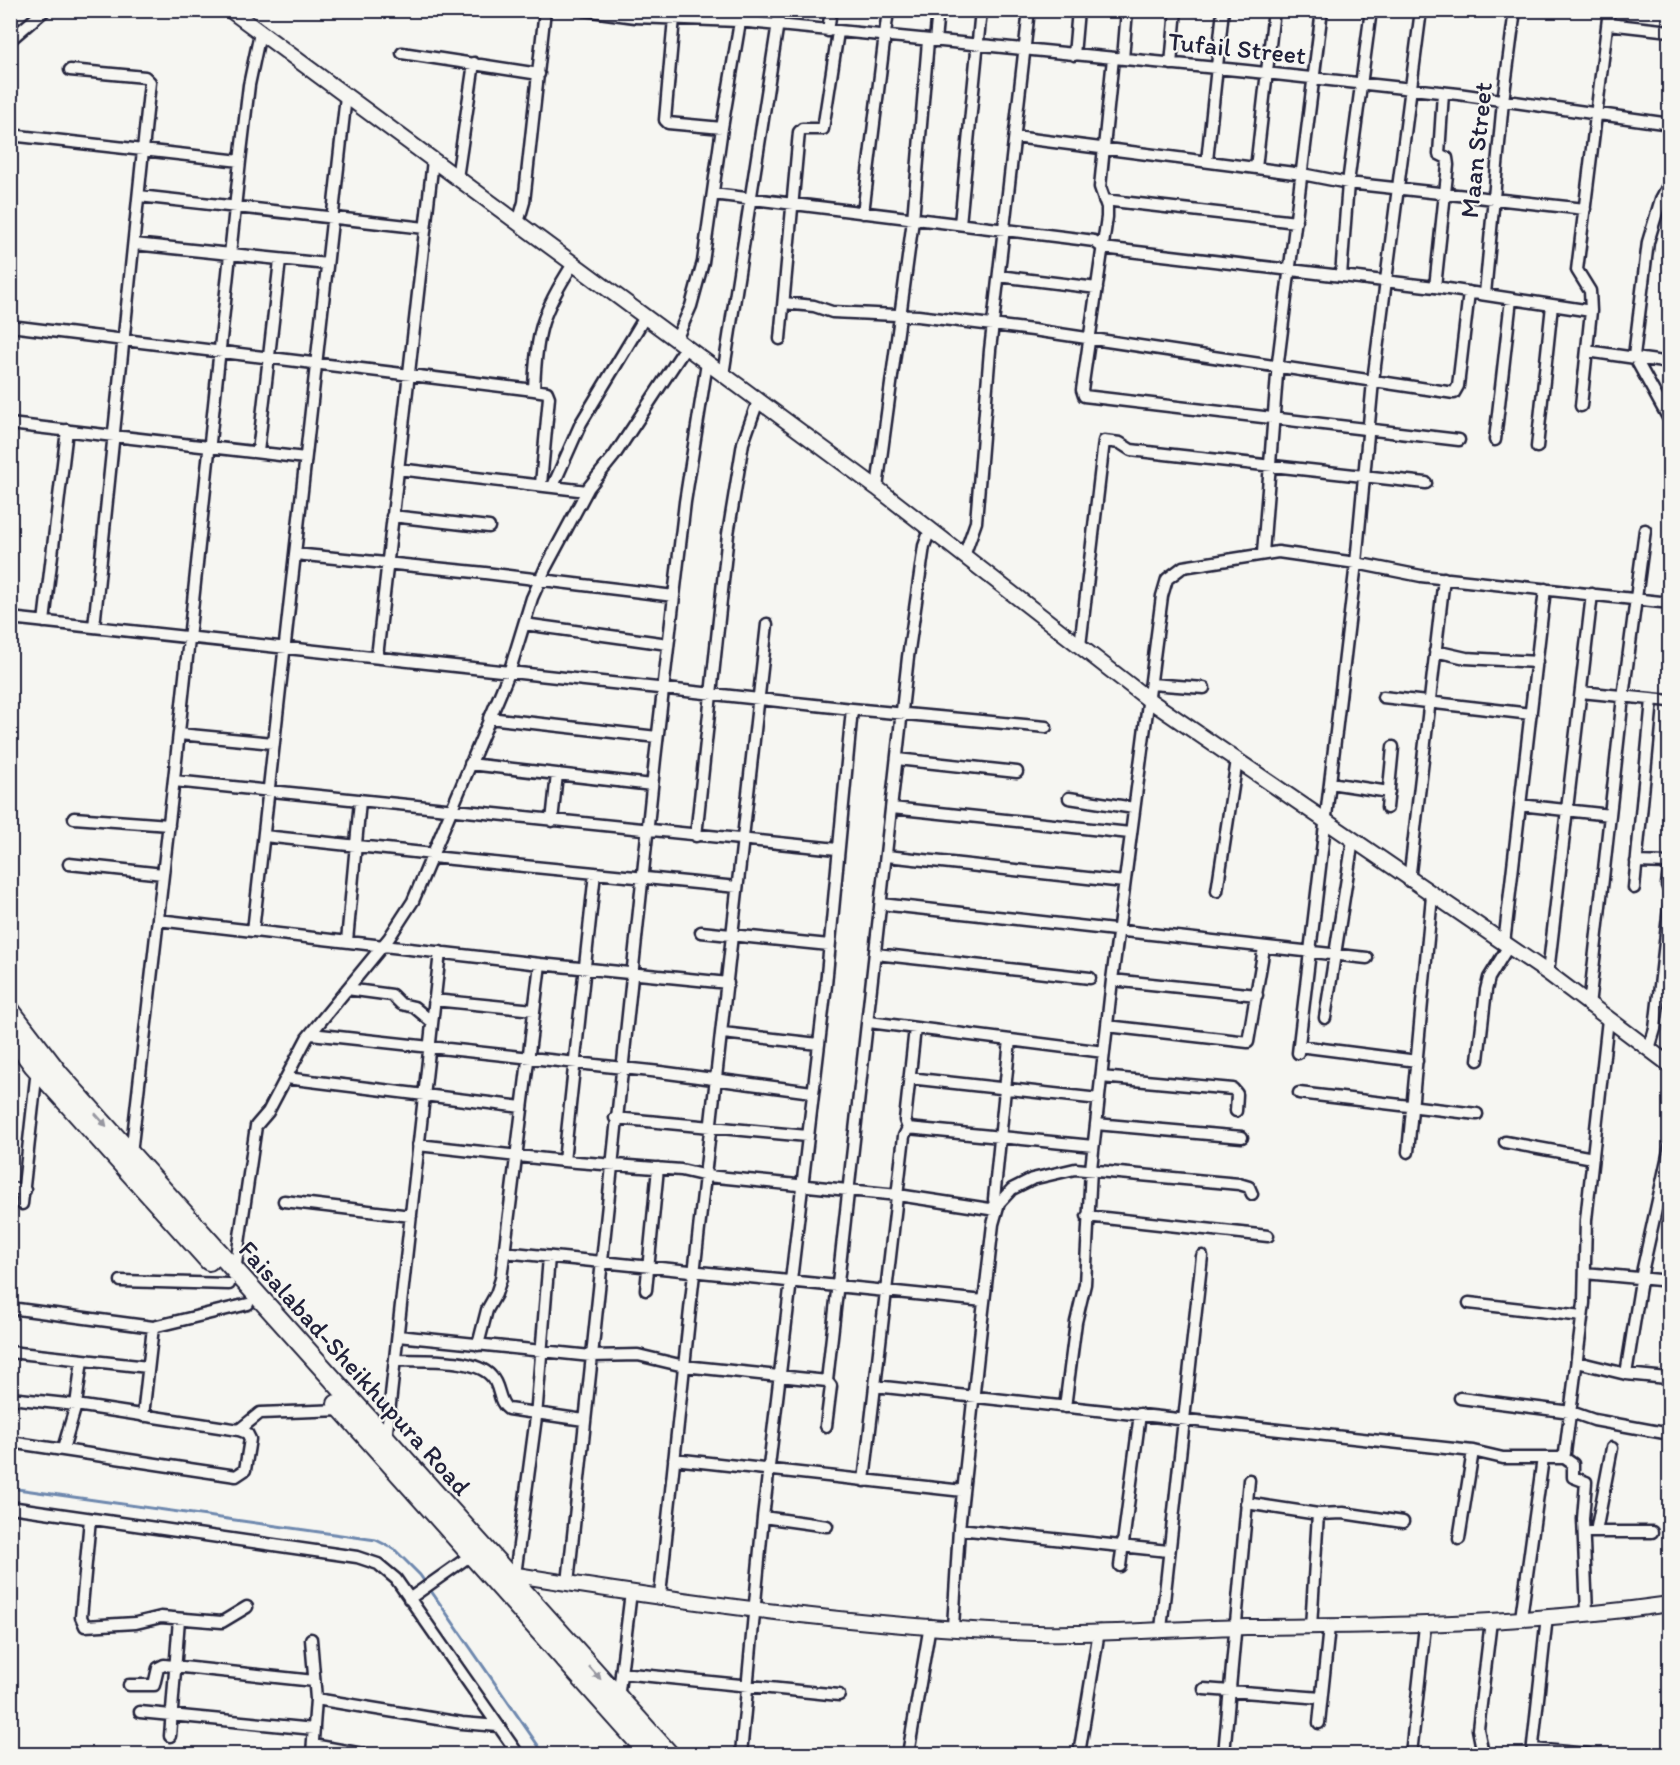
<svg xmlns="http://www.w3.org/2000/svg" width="1680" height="1765" font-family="Itim,sans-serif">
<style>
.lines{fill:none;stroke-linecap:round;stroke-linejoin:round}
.stream{stroke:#6e88ae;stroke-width:3}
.street-casing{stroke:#22223b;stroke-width:15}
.secondary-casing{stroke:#22223b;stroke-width:18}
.highway-casing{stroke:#22223b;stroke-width:22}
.street{stroke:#f6f6f2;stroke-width:10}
.secondary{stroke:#f6f6f2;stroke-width:14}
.highway{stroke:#f6f6f2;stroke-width:18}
.oneway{fill:#9797a0}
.labels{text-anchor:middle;stroke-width:4.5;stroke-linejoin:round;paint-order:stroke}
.street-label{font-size:26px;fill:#22223b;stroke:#f6f6f2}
</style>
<rect width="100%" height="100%" fill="#f6f6f2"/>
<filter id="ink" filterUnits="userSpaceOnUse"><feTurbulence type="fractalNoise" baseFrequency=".0167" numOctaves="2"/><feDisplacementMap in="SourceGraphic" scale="12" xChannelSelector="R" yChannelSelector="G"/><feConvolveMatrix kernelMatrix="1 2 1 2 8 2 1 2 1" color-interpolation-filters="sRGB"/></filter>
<g filter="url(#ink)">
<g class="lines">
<path class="stream" d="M10 1488 376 1540 394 1549 420 1575 544 1754"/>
<g class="street-casing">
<path id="street" d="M584 10 635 17 738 21 1247 71 1458 94 1670 124
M674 18 665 120 668 123 722 128
M1608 24 1670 31
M828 31 831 10
M10 40 45 10
M935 41 938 10
M402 53 539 74
M1074 55 1078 10
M1113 58 1100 187 1107 207V217L1082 390 1084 396 1459 440
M1123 59 1127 10
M1171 64 1176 10
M70 70 145 77 150 82 94 627
M10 135 240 161
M1015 137 1302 174 1348 183 1585 209
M1207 161 1223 10
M1256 168 1274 10
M457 178 474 63
M1670 182 1661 199 1648 242 1634 356 1670 421
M713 194 1079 239 1094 241 1103 248 1435 287 1591 311 1581 406
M139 196 425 228
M1104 200 1296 222
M863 213 888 10
M518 223 524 202 545 10
M960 224 981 10
M134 244 327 264
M999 276 1097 288
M1341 276 1348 183 1371 10
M1435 287 1448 165 1447 158 1439 154 1443 93
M1485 294 1503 101 1515 10
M784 303 814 306 832 312 918 316 1033 330 1454 393 1458 386 1469 292
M1591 311 1590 291 1577 270 1609 10
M10 326 534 390C536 332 542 312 573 264
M780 339 799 132 802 129H823L838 32
M676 340 691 306 703 262 722 128 742 10
M1587 351 1670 363
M723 375 780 10
M534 390 547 392 549 397 541 484
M10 424 305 458
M1495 440 1511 299
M1537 447 1552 305
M258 452 280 260
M398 469 587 491
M553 486 581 423 645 317
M877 488 913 220 928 41
M392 516 489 527
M1263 553 1278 362 1322 10
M295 554 485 573 674 596
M964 556 976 522 990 350 1029 10
M10 618 852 709 1046 727
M44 622 67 430
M524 624 668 644
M1080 646 1104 441 1120 443 1131 450 1165 454 1426 483
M1435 651 1466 658 1537 662
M377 657 433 160
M1151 684 1204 688
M1581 692 1670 701
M1383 697 1531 714
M489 718 657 737
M179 734 273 743
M897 759 1017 772
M470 764 652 785
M174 781 837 849
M1330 783 1389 792
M1069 798 1134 808
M1520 805 1610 815
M892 808 1130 833
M1387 808 1393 747
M74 818 169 825
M552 821 557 774
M264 836 433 854
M696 836 728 534 743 443 758 401
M887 856 1124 882
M432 857 737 887
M1636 862 1669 863
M1670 862 1667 885 1670 892
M69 864 163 874
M1409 881 1444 578
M1634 888 1652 700
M1217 891 1237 760
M881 904 1367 958
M158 920 540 964 728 983
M253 931 346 96
M701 932 829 945
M347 941 360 801
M1504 944 1545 589
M876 954 1090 978
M1548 973 1592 594
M1112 980 1257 995
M347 989 392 995 401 1004 414 1007 432 1022
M434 1000 534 1010
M1589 1006 1623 697 1645 530
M1325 1018 1353 840
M869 1022 1104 1052
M1107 1026 1248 1042 1264 948
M723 1033 818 1044
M311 1034 660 1072 812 1092
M1299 1046 1417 1061
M1649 1049 1655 1029 1670 899
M1298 1053 1356 563 1373 381 1421 10
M1478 1060 1486 990 1489 978 1508 947
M1101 1077 1233 1089 1237 1094 1236 1111
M286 1078 522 1107
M909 1078 1099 1099
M1299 1093 1477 1114
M615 1118 807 1136
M1096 1124 1242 1137
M908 1128 1093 1146
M1505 1142 1593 1158
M418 1145 564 1161 681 1170 707 1176 898 1195 996 1210 994 1199 1010 1040
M1408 1152 1432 896
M131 1154 175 770 240 161 249 85 260 33
M564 1161 595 873
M10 1188 25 1190
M284 1201 411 1216
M22 1204 37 1069
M1087 1216 1268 1236
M504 1252 984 1301
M235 1271 256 1126 268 1112 307 1038 389 938 413 901 509 673 532 598 545 569 589 487 614 456 686 347
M1585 1273 1670 1281
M121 1281 229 1284
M646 1290 658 1168
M1469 1303 1582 1316
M10 1308 153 1327 248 1304
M398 1336 591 1356 638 1355 684 1366 827 1381 831 1386 826 1426
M478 1345 487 1310 496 1294 501 1279 540 964
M10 1352 148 1367
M395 1360C420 1361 474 1357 491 1376 501 1386 497 1401 508 1409L584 1420
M1577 1362 1626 1374 1667 1378
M1626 1374 1643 1268 1670 1146
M827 1381 908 657 924 546 930 530
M875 1386 1473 1451 1503 1458H1561L1565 1453 1584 1303 1586 1220 1608 1019
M10 1398 76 1405 239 1430 247 1433 250 1439 245 1470 236 1476 10 1442
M1460 1398 1571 1412 1594 1420 1670 1434
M1065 1407 1076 1322 1085 1284 1091 1169 1112 980 1162 596 1167 579 1183 567 1278 552 1356 563 1421 576 1670 603
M143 1416 153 1327
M239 1430 260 1413 342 1410
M386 1440 440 952
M63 1449 76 1405 82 1360
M1563 1457 1573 1464V1477L1586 1482 1583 1519 1587 1613
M674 1459 963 1491
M864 1481 904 1136 908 1128 905 1120 915 1028
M1246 1503 1318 1514 1343 1513 1403 1522
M10 1507 357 1557 378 1564 396 1579 518 1754
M763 1517 827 1526
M90 1519 81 1617 85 1626 136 1623 161 1617 222 1622 247 1607
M959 1529 1168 1551
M1590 1532H1652
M1596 1532 1612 1448
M1459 1539 1473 1451
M1120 1566 1140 1414
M515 1575 536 1417 549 1257
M568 1583 655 759 685 502 707 363
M660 1595C693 1271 730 947 767 624
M409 1599 474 1553
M1521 1618 1543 1458
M953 1627 959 1529 981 1328 993 1224 999 1203 1012 1189 1032 1179 1075 1169 1239 1184 1249 1187 1252 1194
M1311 1627 1318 1514
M1161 1629 1202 1256
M311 1639 316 1699 312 1754
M621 1673 839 1695
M129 1685H154L158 1668 164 1665 314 1681
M1204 1689 1321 1698
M316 1699 462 1723 498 1726
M618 1699 631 1592
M1669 1705H1670
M140 1712 314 1729
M1319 1723 1329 1627
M170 1736 179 1619
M313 1745 363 1754
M1533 1749 1588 1754
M741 1754 763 1517 826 985 852 709
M908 1754 930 1625
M1079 1754 1099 1631
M1224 1754 1249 1480
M1411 1754 1425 1626
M1483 1754 1478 1729 1491 1621
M1532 1754 1547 1616"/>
</g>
<g class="secondary-casing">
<path id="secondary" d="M230 10 877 488 1149 700 1548 973 1670 1065
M504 1573C678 1601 860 1627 1036 1633 1106 1635 1177 1628 1247 1627 1388 1626 1530 1624 1670 1604"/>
</g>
<g class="highway-casing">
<path id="highway" d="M10 1010 59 1074 669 1754
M10 1034 33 1065 209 1261
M337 1404 649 1754"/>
</g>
<use href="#street" class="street"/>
<use href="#secondary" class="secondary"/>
<use href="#highway" class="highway"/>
</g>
<defs><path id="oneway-solid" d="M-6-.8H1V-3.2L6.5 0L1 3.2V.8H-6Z" transform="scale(1.5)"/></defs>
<g class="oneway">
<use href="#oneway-solid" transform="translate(101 1120) rotate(48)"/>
<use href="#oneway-solid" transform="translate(595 1673) rotate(48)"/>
</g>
</g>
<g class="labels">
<g class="street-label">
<text transform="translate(1237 48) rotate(6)" y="9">Tufail Street</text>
<text transform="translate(1476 150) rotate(-84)" y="9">Maan Street</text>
<text transform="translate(355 1368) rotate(48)" y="9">Faisalabad-Sheikhupura Road</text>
</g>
</g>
<rect width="1680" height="1765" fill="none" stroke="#f6f6f2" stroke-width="36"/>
<rect x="18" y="18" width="1644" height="1729" fill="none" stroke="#22223b" stroke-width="2" filter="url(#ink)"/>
</svg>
